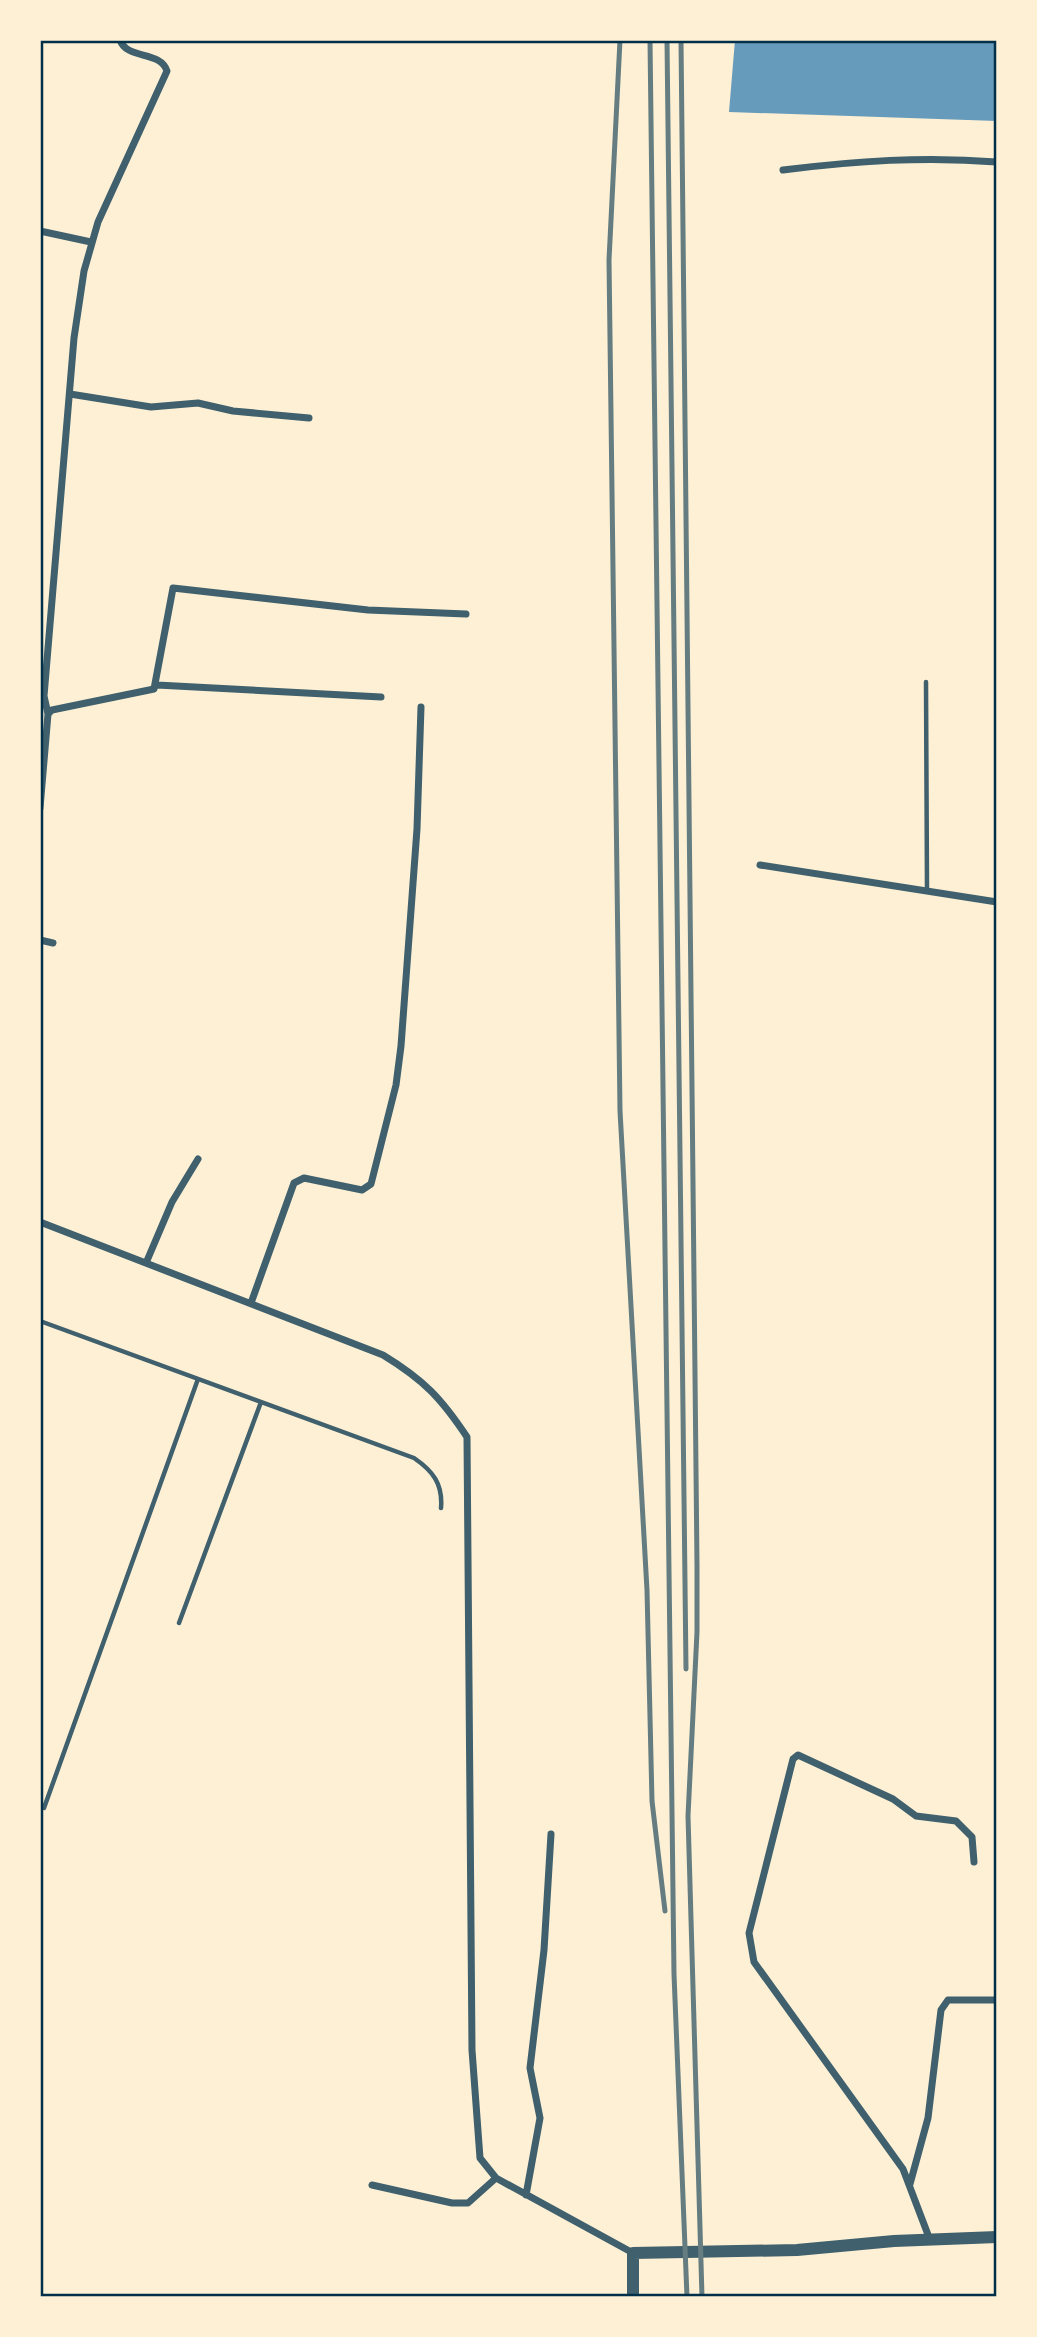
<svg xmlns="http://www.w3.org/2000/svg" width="1037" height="2337" font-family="Raleway,sans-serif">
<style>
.water{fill:#669bbc}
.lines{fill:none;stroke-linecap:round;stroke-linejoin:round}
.service{stroke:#3f606c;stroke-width:4.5}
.minor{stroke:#3f606c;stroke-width:7}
.tertiary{stroke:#3f606c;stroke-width:12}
.rail{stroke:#657d81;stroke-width:5}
.neatline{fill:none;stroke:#003049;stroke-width:2.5}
</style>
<rect width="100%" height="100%" fill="#fdf0d5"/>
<path class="water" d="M735 40H997V121L729 112Z"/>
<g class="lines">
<path class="service" d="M926 682 927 890
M40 1321 414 1458C433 1471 443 1484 441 1508
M179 1623 261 1402
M44 1808 198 1379"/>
<path class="minor" d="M783 170C855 161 924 156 997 162
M40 231 91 242
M70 394 151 407 198 403 233 411 309 418
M157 685 381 697
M48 714 44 696 74 338 84 271 98 222 167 71C160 50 127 60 120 40
M40 808 48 714 52 710 154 689 173 588 368 610 466 614
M760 865 997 902
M40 940 53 943
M40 1222 383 1355C424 1380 441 1398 467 1437L472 2050 480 2158 496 2178 633 2253
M146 1263 172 1202 198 1159
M251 1303 294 1183 304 1178 362 1190 371 1184 396 1085 401 1046 417 829 421 707
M910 2184 928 2118 941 2010 948 2000H997
M372 2185 452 2203H468L496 2178
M526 2195 540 2118 530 2068 544 1950 551 1834
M930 2240 903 2169 754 1962 749 1933 793 1759 798 1755 893 1799 916 1816 956 1821 972 1837 974 1862"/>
<path class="tertiary" d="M633 2297V2253L797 2250 894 2241 997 2237"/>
<path class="rail" d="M620 40 609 260 620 1111 647 1590 652 1801 665 1911
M650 40 674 1974 687 2297
M667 40 686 1669
M681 40 697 1565V1632L688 1816 702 2297"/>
</g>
<rect width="1037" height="2337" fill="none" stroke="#fdf0d5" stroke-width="84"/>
<rect x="42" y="42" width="953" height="2253" class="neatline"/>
</svg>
